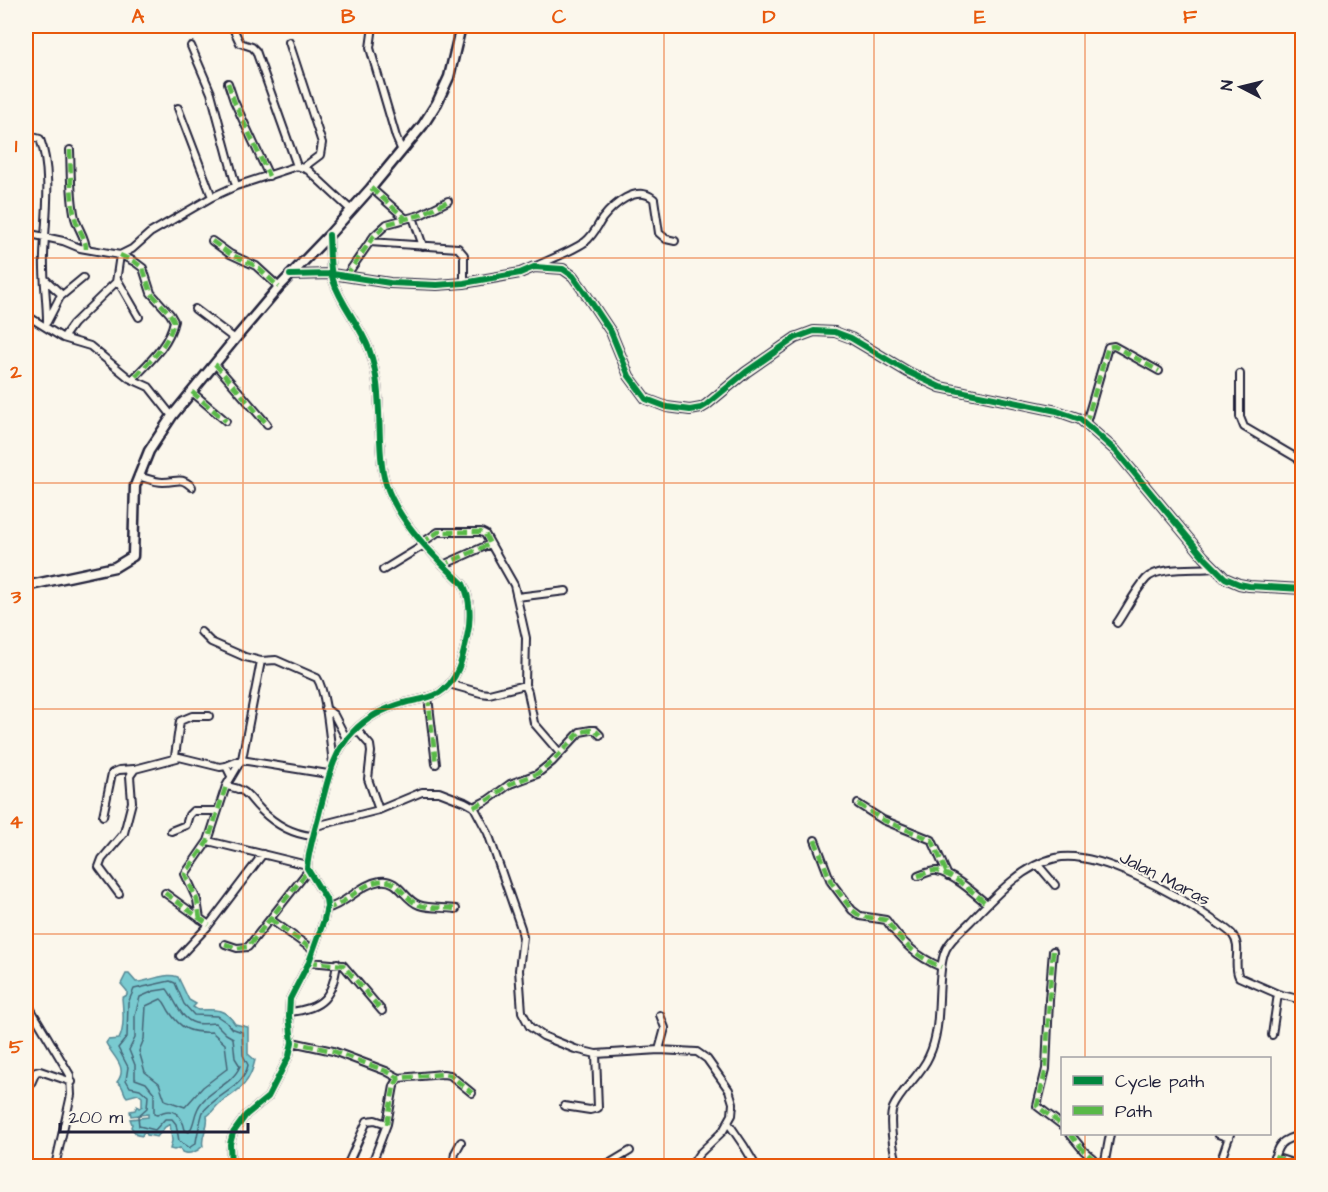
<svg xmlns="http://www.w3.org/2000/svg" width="1328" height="1192" font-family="'Architects Daughter',sans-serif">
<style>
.water{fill:#79cad0;stroke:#568794;stroke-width:1.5}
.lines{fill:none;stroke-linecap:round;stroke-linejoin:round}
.shore{stroke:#456577;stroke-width:1.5}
.minor-casing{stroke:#22223b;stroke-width:10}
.tertiary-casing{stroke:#22223b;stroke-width:12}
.secondary-casing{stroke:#22223b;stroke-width:13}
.minor{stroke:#fbf7ec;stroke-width:6}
.tertiary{stroke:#fbf7ec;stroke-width:8}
.secondary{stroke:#fbf7ec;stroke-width:8}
.quiet{stroke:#58b947;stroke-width:4.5;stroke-dasharray:9 4.5;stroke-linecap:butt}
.cycleway-casing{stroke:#fbf7ec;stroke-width:10}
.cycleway{stroke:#00873e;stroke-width:6}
.grid{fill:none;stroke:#e8590c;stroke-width:1.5;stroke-opacity:0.55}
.labels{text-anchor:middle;stroke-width:4.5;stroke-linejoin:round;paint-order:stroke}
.street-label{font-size:18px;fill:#22223b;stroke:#fbf7ec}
.neatline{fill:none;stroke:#e8590c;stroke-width:2}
.grid-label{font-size:20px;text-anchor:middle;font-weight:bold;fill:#e8590c}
</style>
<rect width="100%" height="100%" fill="#fbf7ec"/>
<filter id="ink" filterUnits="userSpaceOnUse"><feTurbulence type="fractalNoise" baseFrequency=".0167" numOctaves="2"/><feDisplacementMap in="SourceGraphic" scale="12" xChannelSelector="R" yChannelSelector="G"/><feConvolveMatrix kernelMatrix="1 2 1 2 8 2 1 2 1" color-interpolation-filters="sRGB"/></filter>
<g filter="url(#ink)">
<path class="water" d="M126 974H129L136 982C150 982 162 972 178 977L189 1000 196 1004 193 1007 198 1010C215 1009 225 1008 235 1024L248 1027V1054L255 1060C250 1084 239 1090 220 1103 215 1107 212 1113 207 1116 210 1126 200 1135 203 1146 197 1152 189 1155 182 1152L180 1148 174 1150 170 1149 172 1141 170 1124 165 1127 157 1137 147 1135 146 1133H143L142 1136 137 1135 131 1127 132 1124 130 1119 148 1117V1114L131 1116 130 1111 135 1110 137 1106 139 1108 142 1106V1097L138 1094 127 1097C122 1092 125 1086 117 1082 129 1067 112 1056 106 1043L108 1040 119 1039C125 1028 123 1010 122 998L127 995V991L121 984Z"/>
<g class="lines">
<path class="shore" d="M170 981 175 983 184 1004 194 1015 217 1016 226 1022 231 1028 242 1032 243 1055 248 1065C244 1088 216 1094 203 1112 202 1114 196 1139 196 1143L189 1148 179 1141 176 1124 172 1119H165L155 1130 139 1126 138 1116 147 1108 148 1096 140 1089 130 1087 126 1080 128 1067 118 1048 127 1037 128 1003 134 989Z
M167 989C175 999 180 1019 195 1023 201 1025 209 1023 215 1023L226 1034 233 1038 235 1058 240 1066C233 1083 213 1089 202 1102 193 1112 196 1122 189 1132L185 1130C182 1115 173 1105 157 1115L154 1114V1093L146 1083 135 1079V1065L129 1050 135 1038V1015L140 997 154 991Z
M161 999C165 1002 166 1006 169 1011 181 1030 191 1033 212 1032L225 1044 228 1068 203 1087 185 1107 165 1100 159 1083 145 1072 139 1051 144 1039 146 1006Z"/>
<g class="minor-casing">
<path id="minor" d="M232 26 240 43 252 47 256 51 297 166
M373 26 370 48 396 137 402 151
M289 42 322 143 320 155 304 167
M191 46 211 93 236 186
M228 83 234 101 269 176
M178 108 212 197
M26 140 33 137 40 139C53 173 45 220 44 256 43 277 47 299 47 321
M70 150C71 172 70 196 75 218 78 229 86 238 86 249
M371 188 405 218
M413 217 423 246
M26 233 63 241 80 248 120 255 116 282 73 324 63 338
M212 241 230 254 256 266 279 287
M370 242 458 248 464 255V283
M120 255 132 249 150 233 212 197 236 186 297 166 308 170 351 210
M121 255 135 262 143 268 151 293 170 314 174 321C169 345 149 362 133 379
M534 267C551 259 570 252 585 242 593 236 597 227 602 219 613 205 636 184 654 199L659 233 666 239 675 241
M346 276 374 236 387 224 420 215 448 201
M117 279 139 317
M46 280 62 295
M195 309 235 339
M26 315 63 338 90 346 129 378 149 387 172 416
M47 322 60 297 83 278
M215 364 267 424
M1240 374V417L1244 427 1302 461
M192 392 226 421
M1086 423 1108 347 1114 346 1159 371
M138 476C146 478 155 482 163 482 178 482 180 476 192 487
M422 543 438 532H481L485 534 514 585 526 638 525 685 528 692 534 723 559 752
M443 565 490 544
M383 570 424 545
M517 597 566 591
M1117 623C1126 610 1135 591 1146 579 1158 566 1195 570 1214 568
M201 632 211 642 245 657 261 661 276 660 317 678C327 693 330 743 333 763
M449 684 481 693 489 694 525 685
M428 697 436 764
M325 708 334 715 347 740
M209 716H192L180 721 175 756 220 767 226 766 231 776
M356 729 370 745 371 752 368 779 379 810
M226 766 241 760 328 774
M226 786C249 790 246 795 261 810 275 824 293 834 312 836
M858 804 883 820 932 840 948 876
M474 807 488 800 510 784 537 774 552 762 580 732 591 730H595L600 735
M103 816 112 773 119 770 134 769
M316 826 379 810 422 792H439L465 802 474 807 488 833 521 928 523 937 519 970 522 1012 530 1027 543 1036 575 1049 596 1054 659 1050 697 1052 707 1059 729 1090 733 1103 732 1115 723 1131 699 1154 691 1166
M171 831 186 825 189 815 193 811H216
M815 840 831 882 852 910 860 916 886 920C901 942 917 957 941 967
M208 841 307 865
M1038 865 1055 885
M918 876C924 874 931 870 937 871 953 874 975 894 987 904
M165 893 209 925
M119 894 99 867 102 859 124 833 132 802 130 776 135 769 177 758
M326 909C347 904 360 884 380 881 399 878 404 900 419 905 430 909 445 907 456 909
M200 919 197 900 185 874 208 841 226 786 242 759 261 661
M270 919 313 950
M225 944 237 948 248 947 307 872
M1053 951 1049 1000 1046 1069 1037 1106 1062 1125
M180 956 209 925 263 854
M309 962 343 965 382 1011
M26 1001 70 1075 71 1095 55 1166
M289 1012C323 1009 333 996 337 963
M1272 1035 1278 994
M292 1042 333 1051 386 1071 399 1078
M659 1050 665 1028 660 1015
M28 1090 36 1072 40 1071 72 1082
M564 1106 590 1110 598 1108 596 1054
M729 1124 744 1146 756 1166
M1070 1134 1084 1151 1102 1166
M1218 1134 1229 1138
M1274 1157 1302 1166
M231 1166 230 1144 233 1133 246 1115 268 1097 289 1056 292 1042 289 1016 290 999 309 962 324 920 327 906 326 899 307 868C309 847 316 827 321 806 328 780 333 752 353 732 366 718 386 708 404 703 415 700 429 699 439 693 458 682 463 656 467 637 471 621 471 599 463 584 431 554 387 511 382 466 377 427 383 387 369 349 360 325 341 305 333 280 329 266 330 250 329 235
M347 1166 367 1121 375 1120 387 1124
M371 1166 387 1124 394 1086 399 1078 443 1074 450 1075 472 1093
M453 1166 455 1153 461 1142
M520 1166H523
M605 1166 630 1151
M898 1166C894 1153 888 1121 893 1108 901 1090 921 1075 929 1056 940 1033 938 1005 940 980 941 970 941 959 946 949 951 939 961 931 970 922 993 898 1022 865 1056 858 1097 849 1177 895 1210 918 1217 923 1226 928 1232 934 1243 948 1232 963 1239 977L1278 994 1302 1000
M1104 1166 1110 1134
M1219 1166 1230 1134
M1272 1166C1277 1145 1280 1139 1302 1135"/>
</g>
<g class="tertiary-casing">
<path id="tertiary" d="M290 275 332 274 390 283 437 285 464 283 520 273 534 267 563 269 573 276 583 290 611 332 629 376 646 399 667 407 690 410 701 408 706 405 746 372 795 338 814 331 835 332 851 338 908 372 940 387 1057 411 1080 419 1116 451 1204 557 1225 578 1239 584 1249 586 1302 589"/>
</g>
<g class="secondary-casing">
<path id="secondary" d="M26 586 115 567 133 556 135 486 149 451 172 416 235 339 279 287 329 235 371 188 423 125 437 103 449 77 461 26"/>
</g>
<use href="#minor" class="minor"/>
<use href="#tertiary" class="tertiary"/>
<use href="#secondary" class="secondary"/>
<path class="quiet" d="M228 83 234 101 269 176
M70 150C71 172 70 196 75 218 78 229 86 238 86 249
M371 188 405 218
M212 241 230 254 256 266 279 287
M120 255 135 262 143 268 151 293 170 314 174 321C169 345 149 362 133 379
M346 276 374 236 387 224 420 215 448 201
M215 364 267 424
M192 392 226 421
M1086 423 1108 347 1114 346 1159 371
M422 543 438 532H481L485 534 490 544 443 565
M428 697 436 764
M858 804 883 820 932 840 948 876
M474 807 488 800 510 784 537 774 552 762 580 732 591 730H595L600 735
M815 840 831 882 852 910 860 916 886 920C901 942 917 957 941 967
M918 876C924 874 931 870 937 871 953 874 975 894 987 904
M165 893 209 925
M326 909C347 904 360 884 380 881 399 878 404 900 419 905 430 909 445 907 456 909
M200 919 197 900 185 874 208 841 226 786
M270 919 313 950
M225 944 237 948 248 947 307 872
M1053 951 1049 1000 1046 1069 1037 1106 1062 1125
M309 962 343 965 382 1011
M292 1042 333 1051 386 1071 399 1078
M387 1124 394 1086 399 1078 443 1074 450 1075 472 1093
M1070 1134 1084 1151 1102 1166
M1274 1157 1302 1166"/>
<g class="cycleway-casing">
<path id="cycleway" d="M290 275 332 274 390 283 437 285 464 283 520 273 534 267 563 269 573 276 583 290 611 332 629 376 646 399 667 407 690 410 701 408 706 405 746 372 795 338 814 331 835 332 851 338 908 372 940 387 1057 411 1080 419 1116 451 1204 557 1225 578 1239 584 1249 586 1302 589
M231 1166 230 1144 233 1133 246 1115 268 1097 289 1056 292 1042 289 1016 290 999 309 962 324 920 327 906 326 899 307 868C309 847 316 827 321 806 328 780 333 752 353 732 366 718 386 708 404 703 415 700 429 699 439 693 458 682 463 656 467 637 471 621 471 599 463 584 431 554 387 511 382 466 377 427 383 387 369 349 360 325 341 305 333 280 329 266 330 250 329 235"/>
</g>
<use href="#cycleway" class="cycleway"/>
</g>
</g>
<path class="grid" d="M243 26V1166M454 26V1166M664 26V1166M874 26V1166M1085 26V1058M26 258H1302M26 483H1302M26 709H1302M26 934H1302M1085 1134V1166"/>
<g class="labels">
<g class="street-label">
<text transform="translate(1165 878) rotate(27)" y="6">Jalan Maras</text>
</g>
</g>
<rect width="1328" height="1192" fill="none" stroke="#fbf7ec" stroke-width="66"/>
<rect x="1061" y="1057" width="210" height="78" fill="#fbf7ec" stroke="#a4a2a5" stroke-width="1.5"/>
<rect x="1073" y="1076" width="30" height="9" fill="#00873e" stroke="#a4a2a5" stroke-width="1.5"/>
<text x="1115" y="1087" font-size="18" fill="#22223b">Cycle path</text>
<rect x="1073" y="1106" width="30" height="9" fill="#58b947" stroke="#a4a2a5" stroke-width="1.5"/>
<text x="1115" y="1117" font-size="18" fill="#22223b">Path</text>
<g transform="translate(1241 87) rotate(277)" stroke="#fbf7ec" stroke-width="4.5" paint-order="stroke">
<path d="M0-4.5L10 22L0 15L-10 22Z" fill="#22223b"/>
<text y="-9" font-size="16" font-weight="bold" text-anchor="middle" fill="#22223b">N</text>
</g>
<path d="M60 1123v9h188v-9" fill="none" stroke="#22223b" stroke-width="3"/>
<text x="69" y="1123" font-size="18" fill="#22223b" stroke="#fbf7ec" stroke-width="4.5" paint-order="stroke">200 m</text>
<rect x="33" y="33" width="1262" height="1126" class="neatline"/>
<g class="grid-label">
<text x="138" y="23">A</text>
<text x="348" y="23">B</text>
<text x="559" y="23">C</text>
<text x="769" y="23">D</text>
<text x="980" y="23">E</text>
<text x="1190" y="23">F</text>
<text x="16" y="152">1</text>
<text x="16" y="378">2</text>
<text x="16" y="603">3</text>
<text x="16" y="828">4</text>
<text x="16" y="1053">5</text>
</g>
</svg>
